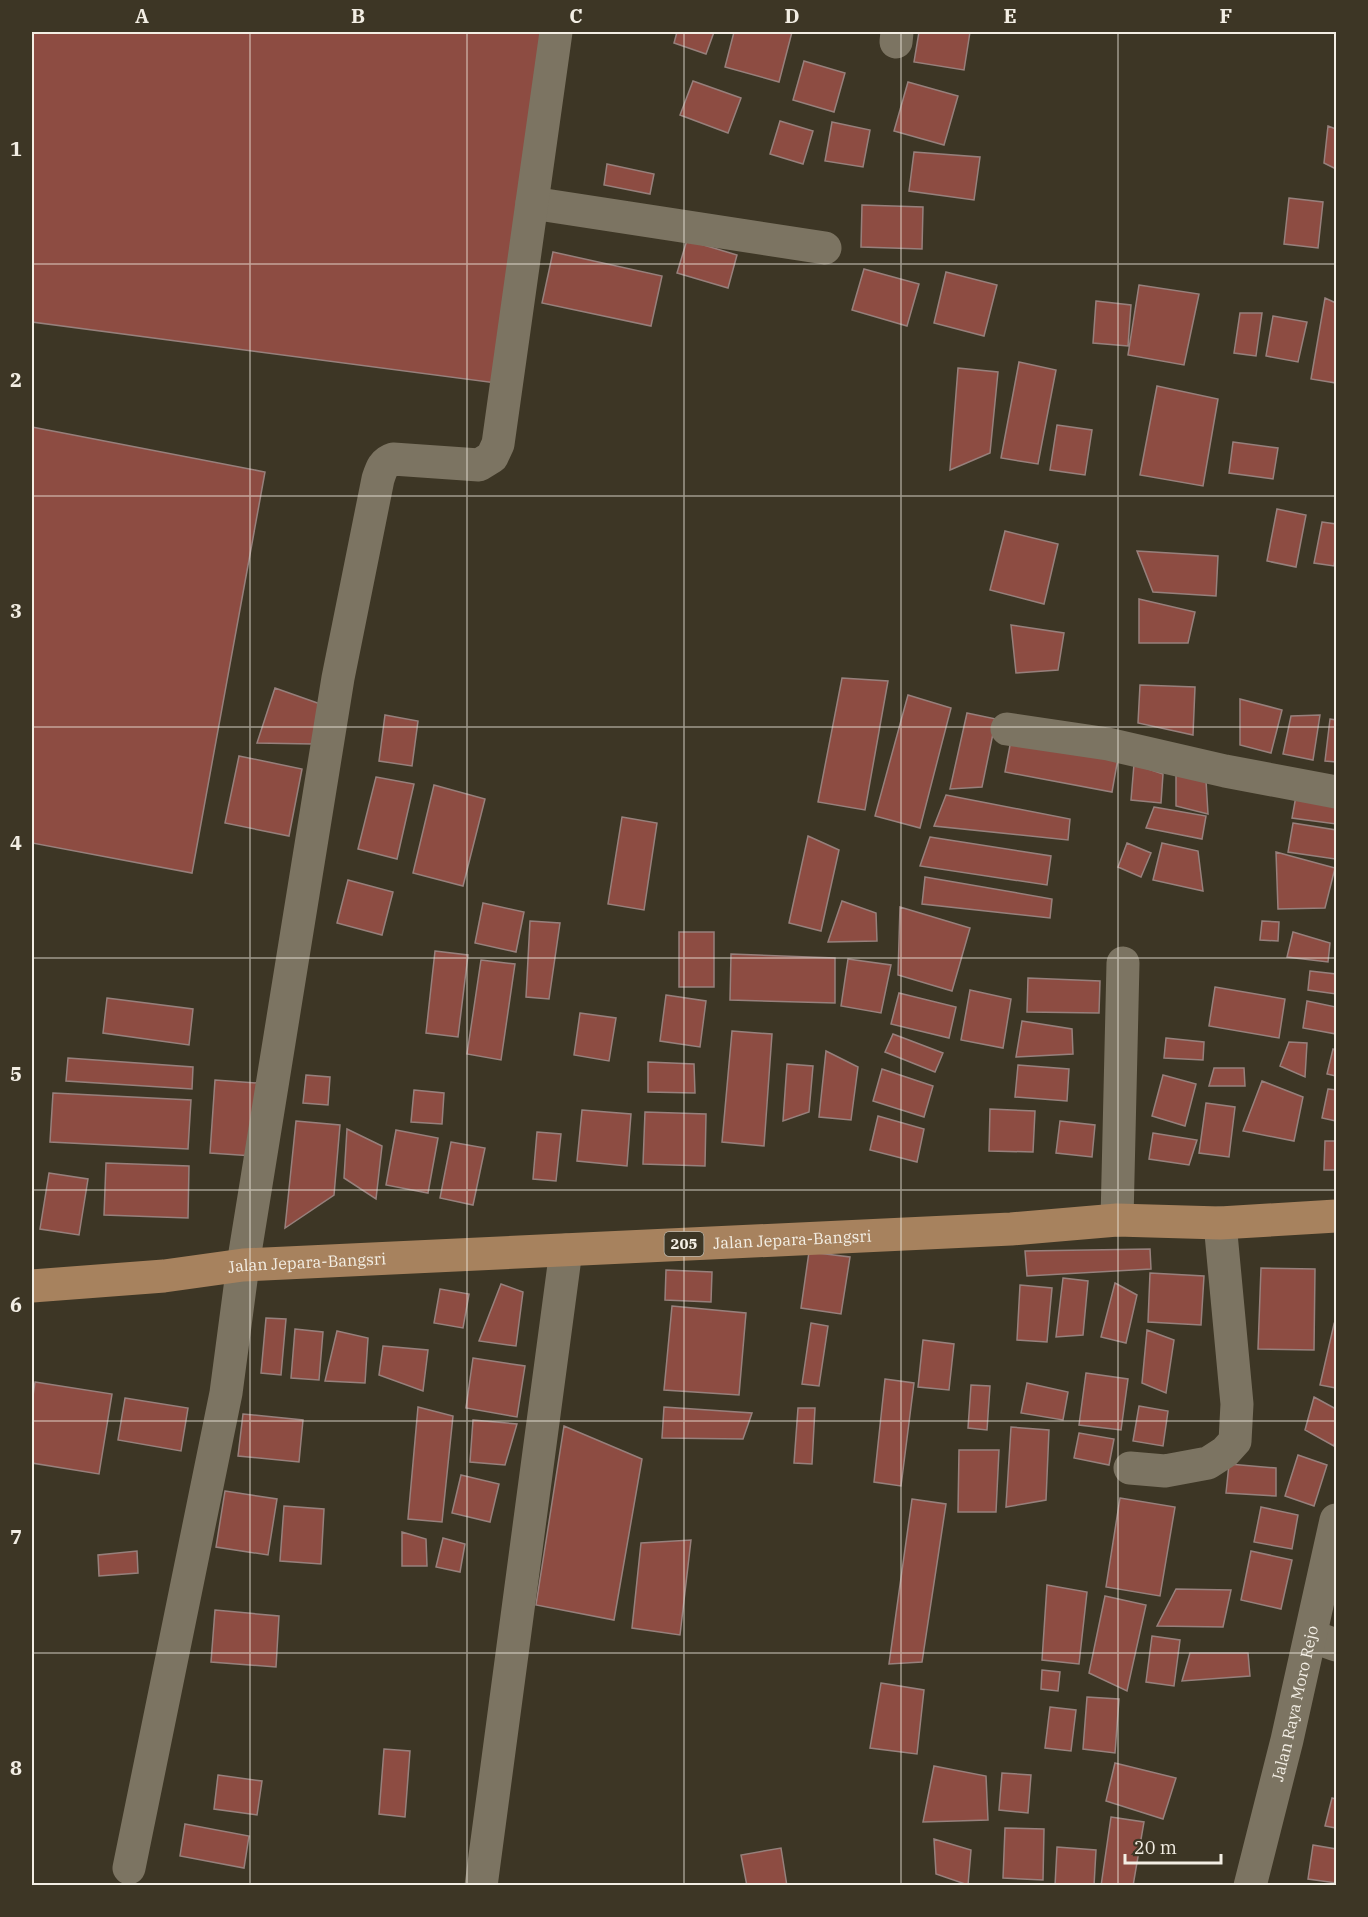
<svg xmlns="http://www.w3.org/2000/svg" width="1368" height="1917" font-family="'IBM Plex Serif',serif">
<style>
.building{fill:#8d4c42;stroke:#97807c;stroke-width:1.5}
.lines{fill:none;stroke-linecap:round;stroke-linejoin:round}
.minor{stroke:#7c7462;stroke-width:33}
.major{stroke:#a7825e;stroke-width:33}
.grid{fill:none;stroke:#f3eee4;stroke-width:1.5;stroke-opacity:0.55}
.labels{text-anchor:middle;stroke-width:4.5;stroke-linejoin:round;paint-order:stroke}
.shield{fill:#3d3625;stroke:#bcb7ab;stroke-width:1.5}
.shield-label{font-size:15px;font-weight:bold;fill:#f3eee4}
.street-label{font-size:16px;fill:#f3eee4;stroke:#3d3625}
.neatline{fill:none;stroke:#f3eee4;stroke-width:2}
.grid-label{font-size:20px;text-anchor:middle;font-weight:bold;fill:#f3eee4}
</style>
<rect width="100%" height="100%" fill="#3d3625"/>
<path class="building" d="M32 32H541L496 383 32 322Z
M677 32H714L706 54 674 43Z
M734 32H792L779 82 725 67Z
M919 32H970L964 70 914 62Z
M804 61 845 73 834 112 793 100Z
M693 81 741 98 728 133 680 115Z
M908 82 958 96 944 145 894 131Z
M780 121 813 131 803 164 770 154Z
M832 122 870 130 863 167 825 161Z
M1328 126 1336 129V169L1324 163Z
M914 152 980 157 974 200 909 191Z
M607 164 654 174 650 194 604 185Z
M1289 198 1323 202 1318 248 1284 244Z
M862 205 923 207 922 249 861 247Z
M687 240 737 255 728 288 677 273Z
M553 252 662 276 651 326 542 303Z
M864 269 919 284 907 326 852 310Z
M946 272 997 285 984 336 934 323Z
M1139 285 1199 294 1184 365 1128 355Z
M1325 298 1336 303V383L1311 379Z
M1096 301 1131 305 1128 346 1093 343Z
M1240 313H1262L1256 356 1234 353Z
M1273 316 1307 322 1298 362 1266 356Z
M1019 362 1056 370 1038 464 1001 458Z
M958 368 998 372 990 453 950 470Z
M1157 386 1218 399 1203 486 1140 475Z
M1057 425 1092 430 1085 475 1050 470Z
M32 427 265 472 192 873 32 843Z
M1233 442 1278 448 1273 479 1229 473Z
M1277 509 1306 515 1296 567 1267 561Z
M1322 522 1336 524V552L1334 566 1314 563Z
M1005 531 1058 544 1044 604 990 590Z
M1137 551 1218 556 1216 596 1153 592Z
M1139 599 1195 612 1188 643H1139Z
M1011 625 1064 633 1058 670 1016 673Z
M842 678 888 681 865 810 818 802Z
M1140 685 1195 687 1193 735 1138 723Z
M275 688 326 706 313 744 257 743Z
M908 695 951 708 920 828 875 816Z
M1240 699 1282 710 1271 753 1240 745Z
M967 713 996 719 982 787 950 789Z
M385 715 418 721 412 766 379 761Z
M1320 715 1313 760 1283 754 1291 716Z
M1330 719 1336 720V762L1325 761Z
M1011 740 1118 758 1112 792 1005 772Z
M239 756 302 769 289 836 225 823Z
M1134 764 1163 774 1161 803 1131 800Z
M1176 773 1206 780 1208 814 1176 806Z
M376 777 414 784 397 859 358 849Z
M434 785 485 799 463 886 413 873Z
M946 795 1070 819 1068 840 934 826Z
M1296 796 1336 804V824L1292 818Z
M1154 807 1206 816 1202 839 1146 828Z
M622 817 657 823 644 910 608 904Z
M1293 823 1336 830 1335 859 1288 852Z
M808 836 839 850 821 931 789 923Z
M930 837 1051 856 1047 885 920 866Z
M1127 843 1151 853 1141 877 1118 867Z
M1162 843 1198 851 1203 891 1153 880Z
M1276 852 1335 868 1325 908 1278 909Z
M925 877 1052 899 1050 918 922 904Z
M348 880 393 892 382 935 337 923Z
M842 901 876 913 877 941 828 942Z
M483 903 524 912 516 952 475 943Z
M900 907 970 928 952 991 898 975Z
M530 921 560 923 549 999 526 997Z
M1262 921 1279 922 1278 941 1260 940Z
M679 932H714V987H679Z
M1293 932 1330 943 1328 962 1287 957Z
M435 951 468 955 458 1037 426 1033Z
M731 954 835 958V1003L730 1000Z
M848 959 891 965 881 1013 841 1006Z
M481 960 515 964 501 1060 467 1054Z
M1310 971 1336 974V994L1308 990Z
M1028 978 1100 981 1099 1013 1027 1012Z
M1215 987 1285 999 1279 1038 1209 1026Z
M970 990 1011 999 1003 1048 961 1040Z
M899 993 956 1007 949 1038 891 1024Z
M666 995 706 1001 700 1047 660 1041Z
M107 998 193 1009 189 1045 103 1033Z
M1307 1001 1336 1007V1034L1303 1028Z
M580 1013 616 1018 609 1061 574 1055Z
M1022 1021 1072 1029 1073 1054 1016 1057Z
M732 1031 772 1034 764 1146 722 1142Z
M893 1034 943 1053 935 1072 885 1052Z
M1166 1038 1204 1042 1203 1060 1164 1058Z
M1289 1042 1307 1043 1305 1077 1280 1066Z
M1333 1049 1336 1050V1076L1327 1074Z
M826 1051 858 1067 851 1120 819 1117Z
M68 1058 193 1067 192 1089 66 1081Z
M648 1062 694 1064 695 1093 648 1092Z
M787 1064 813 1066 809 1112 783 1121Z
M1018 1065 1069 1069 1067 1101 1015 1097Z
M1214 1068H1244L1245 1086H1209Z
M882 1069 933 1086 924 1117 873 1101Z
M306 1075 330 1077 328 1105 303 1103Z
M1163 1075 1196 1084 1185 1126 1152 1116Z
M215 1080 257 1083 253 1156 210 1153Z
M1262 1081 1303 1097 1294 1141 1243 1131Z
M1328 1089 1336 1090V1121L1322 1118Z
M414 1090 444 1093 442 1124 411 1122Z
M53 1093 191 1100 188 1149 50 1142Z
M1206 1103 1235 1107 1229 1157 1199 1153Z
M990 1109 1035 1111 1033 1152 989 1151Z
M582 1110 631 1114 627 1166 577 1161Z
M645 1112 706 1114 705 1166 643 1164Z
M878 1116 924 1129 917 1162 870 1150Z
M296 1121 340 1125 334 1195 285 1228Z
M1060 1121 1095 1125 1092 1157 1056 1153Z
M347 1129 382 1146 376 1199 344 1178Z
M396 1130 438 1138 428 1193 386 1185Z
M537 1132 561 1134 556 1181 533 1179Z
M1153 1133 1197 1140 1189 1165 1149 1159Z
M1325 1141H1336V1170H1324Z
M451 1142 485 1148 473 1205 440 1198Z
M106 1163 189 1166 188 1218 104 1215Z
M49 1173 88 1179 79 1235 40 1229Z
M1150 1249 1151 1269 1027 1276 1025 1251Z
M809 1252 850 1257 841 1314 801 1308Z
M1261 1268 1315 1269 1314 1350 1258 1349Z
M666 1270 712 1272 711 1302 665 1300Z
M1150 1273 1204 1276 1201 1325 1148 1322Z
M1063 1278 1088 1281 1083 1335 1056 1337Z
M1115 1283 1137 1295 1126 1343 1101 1337Z
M501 1284 523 1292 516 1346 479 1341Z
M1020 1285 1052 1288 1047 1342 1017 1340Z
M440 1289 469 1294 463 1328 434 1323Z
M672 1306 746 1313 739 1395 664 1390Z
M266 1318 286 1319 281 1375 261 1373Z
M811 1323 828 1326 819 1386 802 1384Z
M1334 1324 1336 1327V1388L1320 1385Z
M295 1329 323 1332 319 1380 291 1378Z
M1147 1330 1174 1340 1166 1393 1142 1383Z
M337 1331 368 1338 365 1383 325 1381Z
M923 1340 954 1344 949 1390 918 1387Z
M383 1346 428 1350 423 1391 379 1375Z
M473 1358 525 1366 517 1417 466 1408Z
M1086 1373 1128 1379 1121 1430 1079 1425Z
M885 1379 914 1383 901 1486 874 1482Z
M35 1382 112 1394 99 1474 32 1463V1403Z
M1027 1383 1068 1392 1063 1420 1021 1413Z
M971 1385 990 1386 987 1430 968 1428Z
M1314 1397 1336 1409V1436L1334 1446 1305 1430Z
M125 1398 188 1408 181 1451 118 1440Z
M1139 1406 1168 1411 1163 1446 1133 1441Z
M418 1407 453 1416 442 1522 408 1519Z
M664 1407 752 1413 743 1439 662 1438Z
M798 1408H815L812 1464 794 1463Z
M243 1414 303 1420 299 1462 238 1456Z
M473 1420 517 1424 505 1465 470 1462Z
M564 1426 642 1459 614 1620 536 1605Z
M1011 1427 1049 1430 1046 1500 1006 1507Z
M1079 1433 1114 1439 1109 1465 1074 1458Z
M959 1450H999L996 1512H958Z
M1298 1455 1327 1465 1314 1506 1285 1496Z
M1229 1464 1276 1468V1496L1226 1493Z
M461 1475 499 1484 490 1522 452 1513Z
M225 1491 277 1499 268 1555 216 1547Z
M1120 1498 1175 1507 1160 1596 1106 1587Z
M912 1499 946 1504 922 1662 889 1664Z
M284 1506 324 1509 321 1564 280 1561Z
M1261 1507 1298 1515 1292 1549 1254 1542Z
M402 1532 426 1539 427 1566H402Z
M443 1538 465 1544 460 1572 436 1567Z
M691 1540 680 1635 632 1628 641 1543Z
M137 1551 138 1573 99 1576 98 1555Z
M1251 1551 1292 1560 1281 1609 1241 1600Z
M1047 1585 1087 1592 1079 1664 1042 1660Z
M1176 1589 1231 1590 1223 1627 1157 1626Z
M1105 1596 1146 1605 1127 1691 1089 1673Z
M215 1610 279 1616 276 1667 211 1662Z
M1152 1636 1180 1640 1174 1686 1146 1682Z
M1190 1653H1248L1250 1676 1182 1681Z
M1042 1670 1060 1672 1058 1691 1041 1689Z
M881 1683 924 1690 917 1754 870 1748Z
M1087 1697 1119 1699 1115 1753 1083 1749Z
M1050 1707 1076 1710 1071 1751 1045 1748Z
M384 1749 410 1751 405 1817 379 1814Z
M1115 1763 1176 1778 1163 1819 1106 1801Z
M934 1766 986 1776 988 1820 923 1822Z
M1002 1773 1031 1775 1028 1813 999 1810Z
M218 1775 262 1781 257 1815 214 1809Z
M1332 1798 1336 1799V1828L1325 1826Z
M1111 1817 1144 1822 1133 1886H1101Z
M185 1824 249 1836 244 1868 180 1856Z
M1005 1828 1044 1829 1043 1880 1003 1878Z
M934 1839 971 1850 968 1885 936 1874Z
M1313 1845 1336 1849V1883L1308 1879Z
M1057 1847 1096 1850 1094 1886H1055Z
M781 1848 787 1886H747L741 1855Z"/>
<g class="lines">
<g class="minor">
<path d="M896 42 897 32"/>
<path d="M532 203 825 248"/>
<path d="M1007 729 1108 744 1225 771 1336 792"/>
<path d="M1117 1220 1123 963"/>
<path d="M1130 1468 1165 1471 1208 1463 1225 1452 1235 1441 1237 1404 1220 1223"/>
<path d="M1311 1636 1336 1645"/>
<path d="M129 1868 226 1393 243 1265 338 678 378 479C381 470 383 462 393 459L479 465 492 457 498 444 556 32"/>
<path d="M481 1886 566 1250"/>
<path id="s1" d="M1250 1886 1287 1740 1336 1520"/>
</g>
<path class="major" id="s2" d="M32 1286 164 1276 243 1265 1011 1229 1117 1220 1220 1223 1336 1216"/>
</g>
<path class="grid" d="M250 32V1886M467 32V1886M684 32V1886M901 32V1886M1118 32V1886M32 264H1336M32 496H1336M32 727H1336M32 958H1336M32 1190H1336M32 1421H1336M32 1653H1336"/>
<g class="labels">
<rect class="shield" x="664.5" y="1232" width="39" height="24" rx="4.5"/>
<g class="shield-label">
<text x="684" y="1249">205</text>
</g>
<g class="street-label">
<text dy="6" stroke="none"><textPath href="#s2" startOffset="762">Jalan Jepara-Bangsri</textPath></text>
<text dy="6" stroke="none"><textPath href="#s2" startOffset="276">Jalan Jepara-Bangsri</textPath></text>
<text dy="6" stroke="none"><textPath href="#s1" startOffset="188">Jalan Raya Moro Rejo</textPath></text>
</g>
</g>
<rect width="1368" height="1917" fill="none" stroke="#3d3625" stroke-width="66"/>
<path d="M1125 1854v9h96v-9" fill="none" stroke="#f3eee4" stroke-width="3"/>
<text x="1134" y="1854" font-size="18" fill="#f3eee4" stroke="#3d3625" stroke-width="4.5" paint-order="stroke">20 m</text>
<rect x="33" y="33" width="1302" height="1851" class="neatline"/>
<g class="grid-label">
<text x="142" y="23">A</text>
<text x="358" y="23">B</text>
<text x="576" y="23">C</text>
<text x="792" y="23">D</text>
<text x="1010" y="23">E</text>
<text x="1226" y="23">F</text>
<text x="16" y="156">1</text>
<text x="16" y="387">2</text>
<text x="16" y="618">3</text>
<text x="16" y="850">4</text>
<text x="16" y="1081">5</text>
<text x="16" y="1312">6</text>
<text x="16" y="1544">7</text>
<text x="16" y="1775">8</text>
</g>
</svg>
